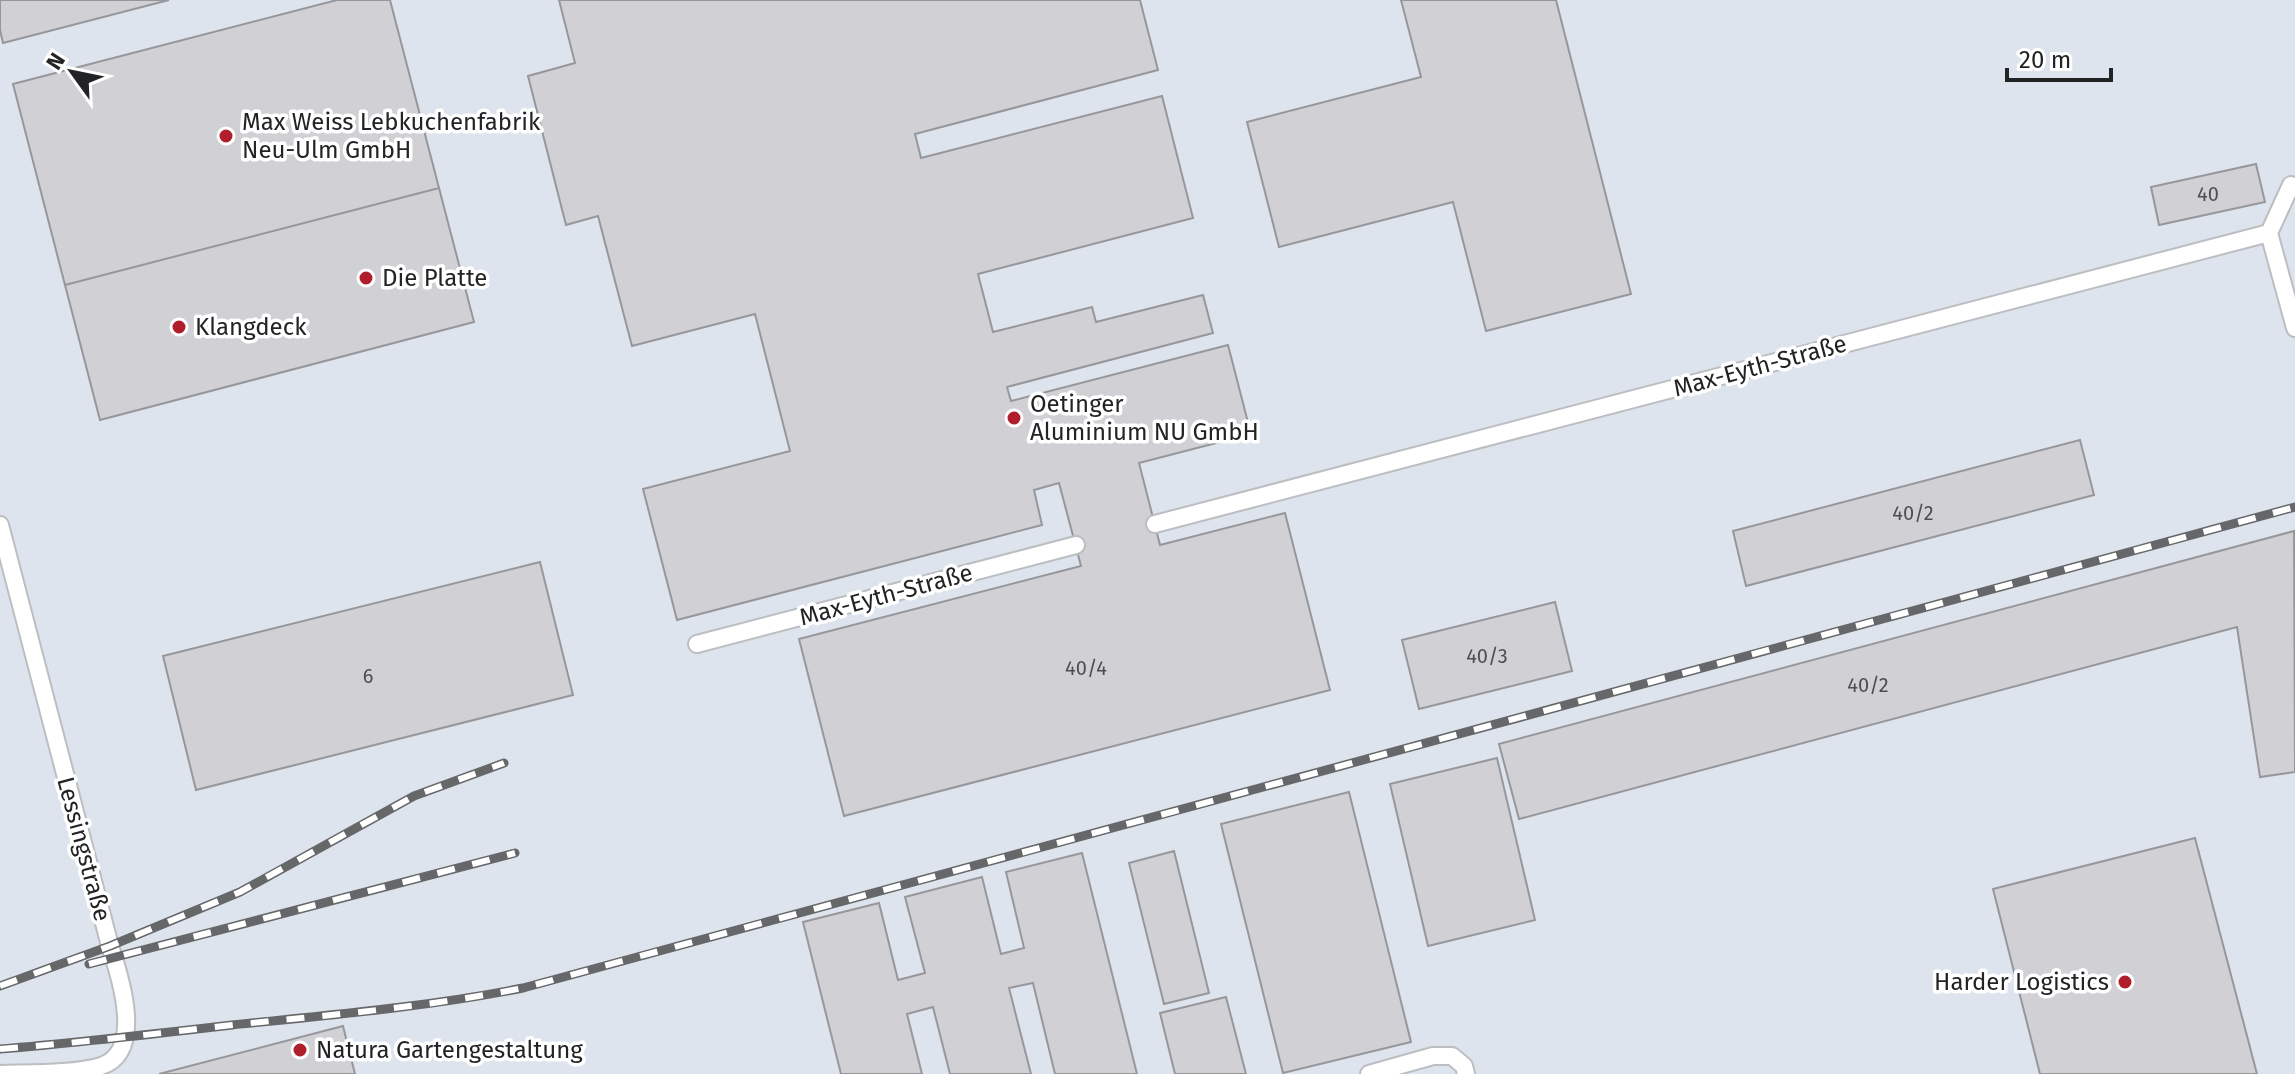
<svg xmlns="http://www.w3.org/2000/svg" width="2295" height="1074" font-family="'Fira Sans',sans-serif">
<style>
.built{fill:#dee4ee}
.building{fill:#d1d1d5;stroke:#97979b;stroke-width:2}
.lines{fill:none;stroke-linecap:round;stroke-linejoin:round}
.lane-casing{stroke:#bcbec1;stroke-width:20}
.lane{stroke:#fff;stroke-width:16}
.rail-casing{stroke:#666769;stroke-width:9}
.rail{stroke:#fff;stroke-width:6;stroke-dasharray:18;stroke-linecap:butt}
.poi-dot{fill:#b11e2b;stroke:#fff;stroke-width:3}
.labels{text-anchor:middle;stroke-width:7;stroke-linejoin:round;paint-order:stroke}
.number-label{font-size:20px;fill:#4e4e50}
.poi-label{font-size:24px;fill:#222324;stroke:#fff;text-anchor:start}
.street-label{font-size:24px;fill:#222324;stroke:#fff}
</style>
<rect width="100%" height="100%" fill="#edeff2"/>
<path class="built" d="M0 0H2295V1074H0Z"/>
<path class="building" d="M0 0H169L3 43 0 30Z
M337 0H390L439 188 65 285 13 84Z
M559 0H1140L1158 70 915 134 921 158 1162 96 1193 218 978 274 993 332 1092 307 1096 322 1203 295 1213 333 1007 387 1011 401 1228 345 1251 434 1139 463 1160 545 1285 513 1330 690 844 816 799 639 1081 566 1059 483 1034 490 1042 525 677 620 643 489 790 451 755 314 632 346 598 216 566 225 528 76 575 63Z
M1401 0H1556L1631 294 1486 331 1453 202 1279 247 1247 122 1421 77Z
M2256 164 2265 202 2159 225 2151 187Z
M439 188 474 322 100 420 65 285Z
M2080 440 2094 495 1746 586 1733 531Z
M2294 531 2295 772 2260 777 2237 627 1519 819 1499 744Z
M540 562 573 695 196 790 163 656Z
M1555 602 1572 671 1419 709 1402 640Z
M1497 758 1535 920 1428 946 1390 784Z
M1349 792 1411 1042 1283 1073 1221 824Z
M2195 838 2257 1074H2040L1993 889Z
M1174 851 1209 993 1164 1004 1129 863Z
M1082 853 1137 1074H1055L1033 983 1009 988 1031 1074H950L933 1007 907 1014 922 1074H841L803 922 879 903 898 980 925 973 905 897 982 877 1001 954 1024 948 1006 872Z
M1226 997 1246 1074H1175L1160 1013Z
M343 1026 355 1074H159Z"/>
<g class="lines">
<g class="lane-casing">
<path id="lane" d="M2269 233 2295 328
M2269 233 2291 185
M1155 524 2269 233
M0 525 110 946C120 976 145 1052 101 1066 76 1074 27 1073 0 1074
M697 644 1076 545
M1369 1074 1433 1056H1452L1464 1066 1466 1074"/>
</g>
<use href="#lane" class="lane"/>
<g class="rail-casing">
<path id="rail" d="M89 964 515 853
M0 986 110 946 240 892 414 796 504 763
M0 1049C77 1043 154 1034 232 1025 330 1015 427 1007 523 988L2295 507"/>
</g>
<use href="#rail" class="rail"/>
</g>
<g class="poi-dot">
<circle cx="226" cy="136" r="8"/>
<circle cx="366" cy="278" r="8"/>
<circle cx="179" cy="327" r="8"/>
<circle cx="1014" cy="418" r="8"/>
<circle cx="2125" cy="982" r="8"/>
<circle cx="300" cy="1050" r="8"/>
</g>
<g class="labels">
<g class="number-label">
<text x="2208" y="201">40</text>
<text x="1913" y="520">40/2</text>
<text x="1487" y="663">40/3</text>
<text x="1086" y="675">40/4</text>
<text x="368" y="683">6</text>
<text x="1868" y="692">40/2</text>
</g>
<g class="poi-label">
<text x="242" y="130">Max Weiss Lebkuchenfabrik<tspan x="242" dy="28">Neu-Ulm GmbH</tspan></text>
<text x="382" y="286">Die Platte</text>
<text x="195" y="335">Klangdeck</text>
<text x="1030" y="412">Oetinger<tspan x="1030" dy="28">Aluminium NU GmbH</tspan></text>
<text x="2109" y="990" text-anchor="end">Harder Logistics</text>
<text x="316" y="1058">Natura Gartengestaltung</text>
</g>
<g class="street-label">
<text transform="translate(1760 366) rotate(-15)" y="8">Max-Eyth-Straße</text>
<text transform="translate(886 595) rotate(-15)" y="8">Max-Eyth-Straße</text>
<text transform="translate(84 849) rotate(75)" y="8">Lessingstraße</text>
</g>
</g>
<g transform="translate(72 72) rotate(303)" stroke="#ffffff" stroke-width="6" paint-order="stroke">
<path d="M0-6L14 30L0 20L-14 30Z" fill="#222324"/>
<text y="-12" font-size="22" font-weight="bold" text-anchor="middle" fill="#222324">N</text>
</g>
<path d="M2007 68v12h104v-12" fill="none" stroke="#222324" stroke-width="4"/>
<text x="2019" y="68" font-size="24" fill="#222324" stroke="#ffffff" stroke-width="6" paint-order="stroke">20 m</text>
</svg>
